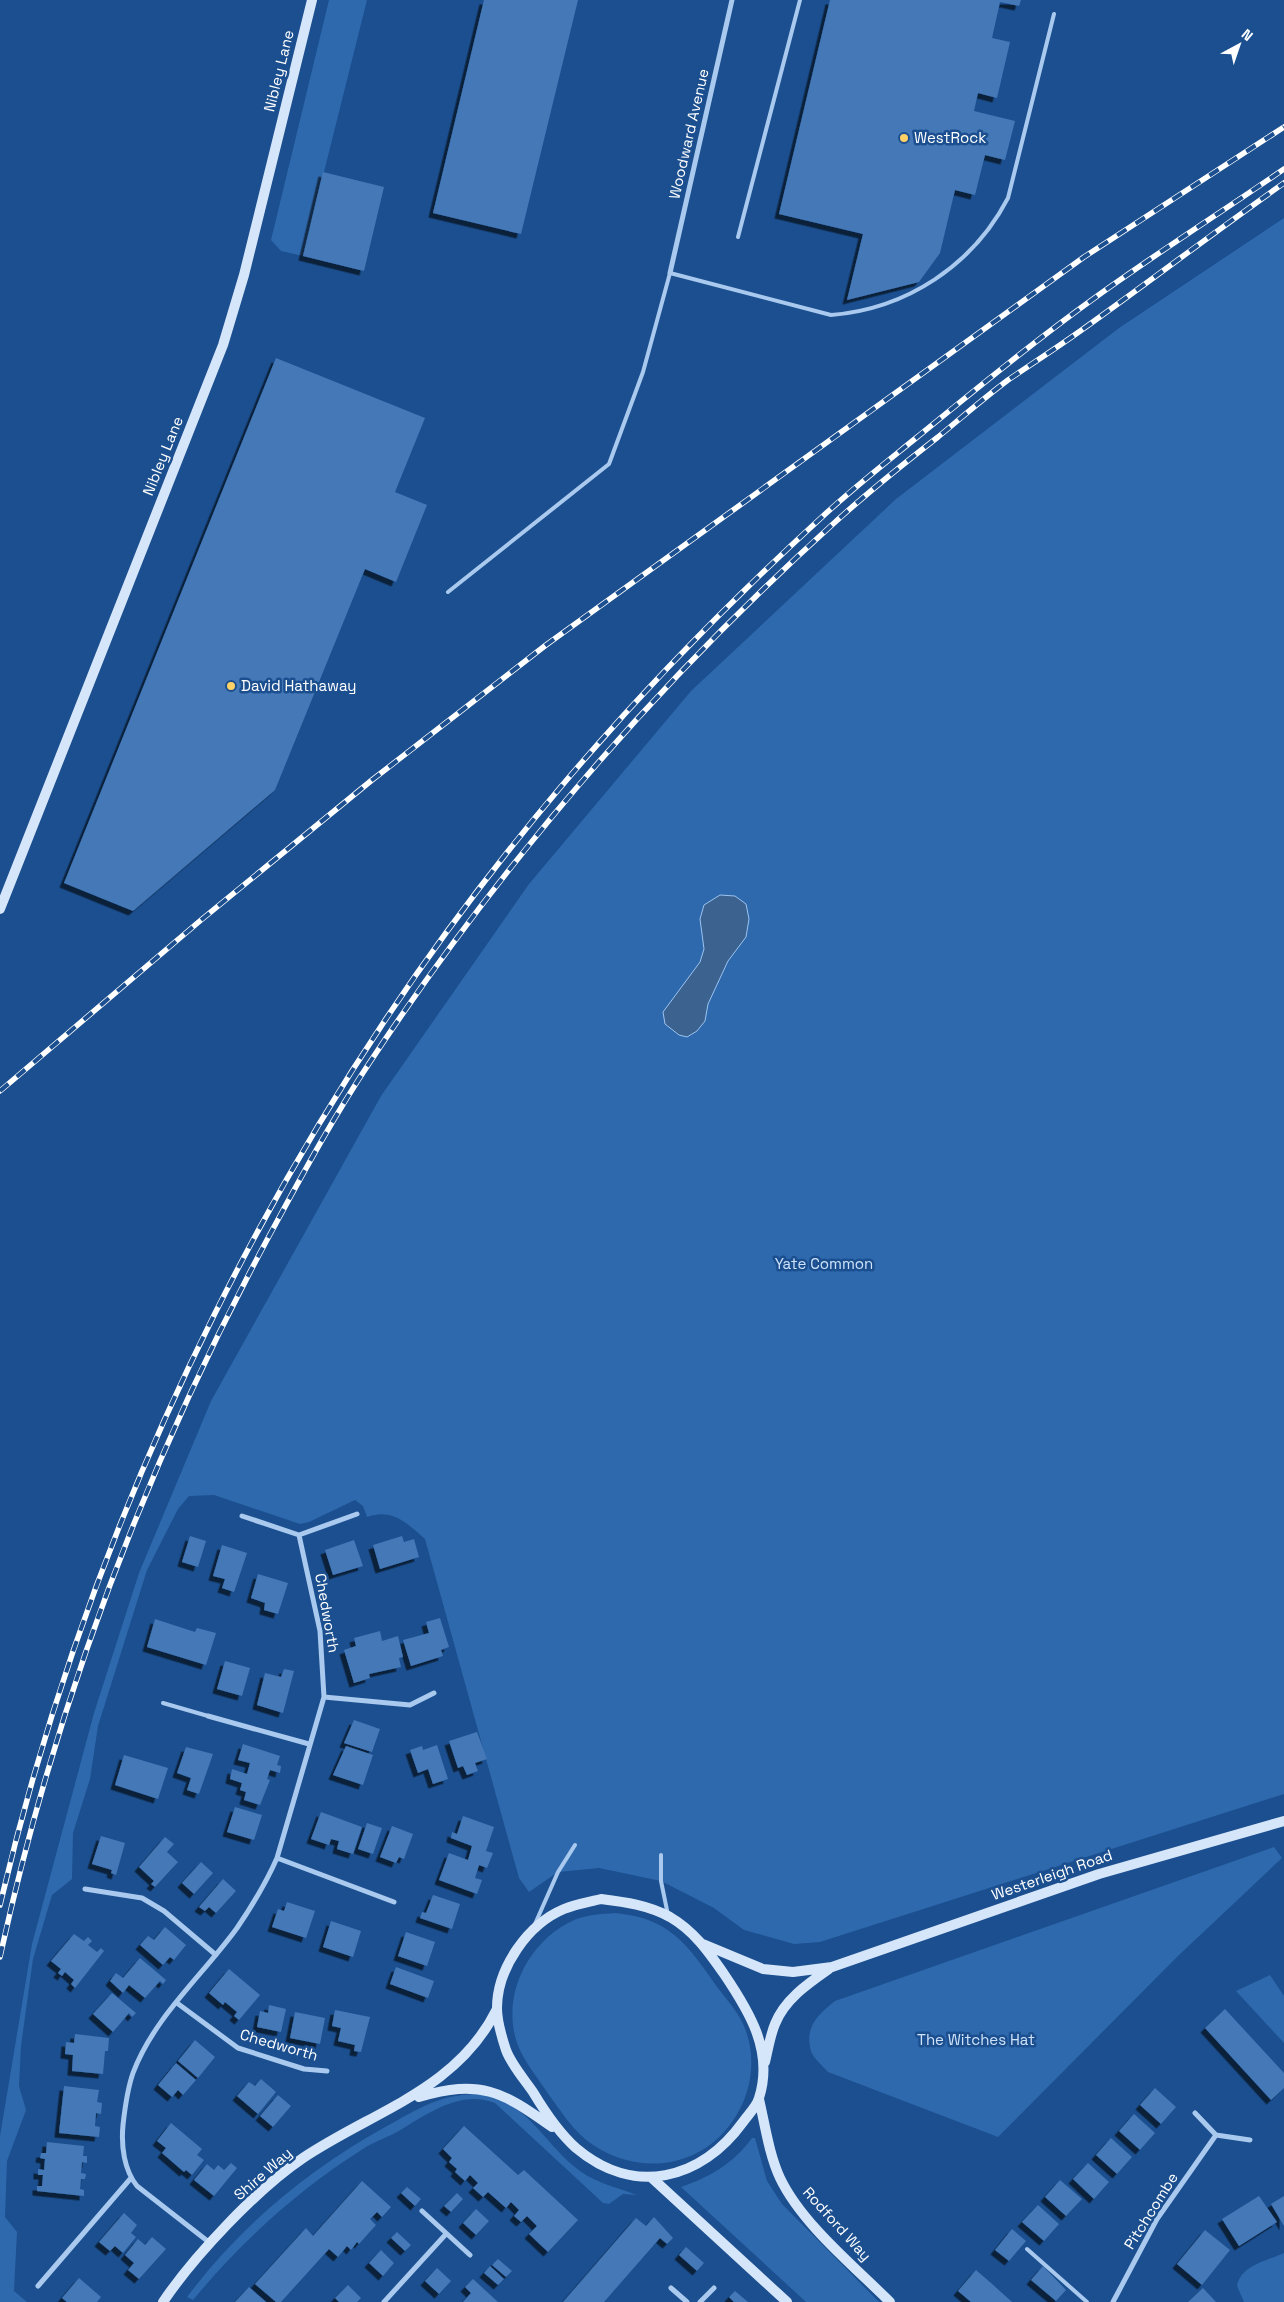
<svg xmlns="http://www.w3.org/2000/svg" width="1284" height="2302" font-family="'Space Grotesk',sans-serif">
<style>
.green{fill:#2e69ad}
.water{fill:#3c6290;stroke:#9cc4f0}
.building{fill:#4478b7;filter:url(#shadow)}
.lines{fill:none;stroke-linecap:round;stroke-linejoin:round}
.lane{stroke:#a9c9ee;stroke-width:4}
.street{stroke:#a9c9ee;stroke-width:5}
.secondary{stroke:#d6e6fa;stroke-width:10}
.rail-casing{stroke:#fff;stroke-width:5.5}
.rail{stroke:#1b4f8f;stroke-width:4;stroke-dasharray:11;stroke-linecap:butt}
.poi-dot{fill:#ffd166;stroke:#1b4f8f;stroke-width:2}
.labels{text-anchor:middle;stroke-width:5;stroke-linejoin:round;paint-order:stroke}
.street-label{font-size:15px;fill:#fff;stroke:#1b4f8f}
.poi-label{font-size:15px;fill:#fff;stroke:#1b4f8f;text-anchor:start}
.park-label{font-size:15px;fill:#cfe3fa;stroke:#1b4f8f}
</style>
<defs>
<filter id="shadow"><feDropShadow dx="-4.5" dy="4.5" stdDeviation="0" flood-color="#0009"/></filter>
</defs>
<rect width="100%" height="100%" fill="#1b4f8f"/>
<path class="green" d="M329 0H367L303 256 281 251 271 240Z
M1284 218V1794L820 1942 794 1944 744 1930 714 1908 661 1881 599 1868 558 1872 529 1892 519 1878 425 1539C407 1523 392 1508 367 1517L363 1506 355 1500 309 1522 300 1524 214 1495 189 1496 178 1509 147 1570 98 1726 90 1779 73 1833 72 1879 52 1895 33 1959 21 2046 19 2086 26 2110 7 2161 5 2217 17 2232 14 2291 27 2302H0V2136L32 1944 94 1713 139 1573 211 1401 381 1096 529 884 691 691 896 499 1119 328Z
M1274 1847 1282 1858 1178 1956 998 2137 828 2072C823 2066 813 2058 811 2051 804 2026 819 2014 835 2001Z
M615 1913C668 1918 686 1942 715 1984 723 1995 733 2006 740 2018 758 2050 754 2092 732 2122 697 2172 631 2176 585 2139 571 2127 560 2110 549 2095 538 2078 524 2062 517 2043 501 1995 528 1941 574 1920 586 1915 601 1914 615 1913Z
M1270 1975 1284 1996V2043L1236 1991Z
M479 2094C527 2099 544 2145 580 2171 596 2183 619 2188 637 2195L623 2194 609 2204 603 2203 495 2103C460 2089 426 2115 397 2132 386 2138 373 2142 363 2149 298 2190 242 2241 193 2300L187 2297C241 2225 309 2169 387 2126 420 2108 440 2094 479 2094Z
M752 2138H755L767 2181 782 2204 879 2302H806L681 2187C710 2177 734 2163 752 2138Z
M1284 2253V2302H1244L1237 2286C1241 2265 1267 2261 1284 2253Z"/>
<path class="water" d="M720 895 735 896 746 904 749 919 746 937 728 961 708 1004 705 1021 697 1031 687 1037 679 1035 665 1024 663 1012 700 962 704 949 700 919 704 905Z"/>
<path class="building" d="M484 0H578L521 234 433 213Z
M830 0H1021L1019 6 1000 2 992 38 1010 42 997 98 978 93 974 111 1015 121 1005 160 985 155 975 195 955 190 940 253 919 282 847 300 863 234 779 214Z
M323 172 384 187 364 271 303 256Z
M276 358 425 418 395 492 427 505 396 582 365 569 275 790 133 911 64 883Z
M190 1536 206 1541 198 1567 182 1562Z
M402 1536 404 1542 414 1539 419 1557 380 1569 373 1545Z
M354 1540 363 1566 333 1575 325 1550Z
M222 1545 247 1553 234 1592 222 1588 225 1579 213 1576Z
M258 1574 288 1583 278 1614 264 1610 265 1603 251 1598Z
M440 1618 449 1647 441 1650 443 1656 411 1666 403 1640 429 1633 426 1622Z
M155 1619 195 1632 197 1628 216 1633 206 1665 147 1647Z
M380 1631 382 1641 398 1636 403 1657 399 1658 401 1667 369 1674 370 1678 354 1683 344 1650 356 1646 354 1638Z
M225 1661 250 1668 242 1696 217 1689Z
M284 1669 294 1671 283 1713 257 1705 265 1673 281 1677Z
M354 1720 380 1729 372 1752 344 1743Z
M477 1732 487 1759 475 1763 478 1771 467 1775 463 1766 458 1768 449 1741Z
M243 1744 280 1756 277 1765 281 1766 280 1773 270 1770 267 1779 270 1780 260 1805 244 1800 246 1792 240 1790 242 1783 230 1779 232 1769 247 1774 250 1763 238 1760Z
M437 1745 448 1779 433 1784 428 1769 418 1773 410 1750 422 1746 423 1750Z
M346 1746 373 1755 363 1785 333 1775Z
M186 1747 213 1754 199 1794 187 1790 191 1778 177 1773Z
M124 1755 168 1768 158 1799 115 1785Z
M235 1807 262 1815 254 1840 227 1832Z
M321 1812 362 1827 353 1854 337 1849 339 1841 331 1839 329 1845 311 1839Z
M463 1816 494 1827 486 1851 493 1853 487 1868 479 1865 475 1878 482 1880 477 1894 439 1880 449 1853 468 1860 472 1846 451 1838 452 1832 457 1834Z
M367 1823 382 1828 373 1854 358 1849Z
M392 1826 413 1834 404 1859 399 1857 396 1863 380 1857Z
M101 1836 125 1843 116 1875 111 1873 112 1870 92 1864Z
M165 1837 174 1844 167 1852 178 1862 155 1887 151 1884 154 1881 139 1867Z
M201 1862 213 1873 194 1894 182 1883Z
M223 1879 236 1891 216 1913 209 1907 205 1911 199 1907Z
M433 1895 460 1904 452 1929 420 1918 422 1912 426 1913Z
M287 1902 315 1911 306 1938 272 1927 278 1909 284 1911Z
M331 1921 361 1931 353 1957 323 1947Z
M165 1927 186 1945 174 1960 170 1957 163 1965 140 1945 148 1936 154 1940Z
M406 1932 435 1942 427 1966 398 1956Z
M74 1934 84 1941 88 1937 92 1941 88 1945 97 1952 101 1948 104 1951 75 1988 71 1984 74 1980 65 1972 62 1976 58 1973 61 1969 51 1961Z
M140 1958 166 1980 163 1984 160 1981 145 1998 129 1985 123 1993 110 1981 116 1973 123 1978Z
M396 1967 434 1981 428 1998 390 1984Z
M229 1969 260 1995 239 2020 234 2016 237 2012 225 2002 223 2005 209 1993Z
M112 1993 136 2013 132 2017 129 2013 113 2032 93 2014Z
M269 2005 286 2009 281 2032 257 2027 260 2011 268 2013Z
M1225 2009 1284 2073V2088L1271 2100 1205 2028Z
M335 2010 370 2017 361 2052 354 2051 355 2045 338 2041 341 2028 332 2026Z
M295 2012 325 2018 320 2044 290 2038Z
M75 2034 109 2038 108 2051H105L103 2074 72 2071 73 2055 65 2054 66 2042 74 2043Z
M195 2040 215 2057 198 2078 178 2061Z
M176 2063 196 2080 183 2095 178 2090 172 2097 158 2085Z
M261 2079 276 2092 258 2114 237 2096 249 2082 255 2086Z
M64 2086 99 2090 97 2102 102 2103 101 2114 96 2113 95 2126 100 2127 99 2137 59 2133Z
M1155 2088 1176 2107 1161 2124 1140 2105Z
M278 2095 291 2106 273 2127 260 2116Z
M1134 2114 1155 2133 1140 2150 1119 2131Z
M171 2123 202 2149 197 2155 204 2160 192 2175 186 2170 184 2172 162 2153 166 2148 157 2141Z
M464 2126 518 2175 524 2170 578 2220 548 2252 529 2234 537 2226 527 2216 521 2222 514 2216 519 2210 511 2202 506 2208 488 2192 483 2197 473 2188 478 2183 470 2175 465 2181 455 2172 457 2169 449 2162 452 2158 443 2149Z
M1111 2138 1132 2157 1117 2174 1096 2155Z
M47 2142 84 2146 83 2156H87V2163L82 2162 81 2173 86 2174 85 2179H81L80 2189 84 2190V2196L37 2191V2186H42L43 2175H38V2169L44 2170 45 2159 40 2158 41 2153H46Z
M231 2163 237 2168 214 2196 194 2180 207 2164 214 2170 218 2165 224 2170Z
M1088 2163 1109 2182 1094 2199 1073 2179Z
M1060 2180 1082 2199 1066 2216 1045 2197Z
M362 2181 391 2207 382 2217 377 2212 370 2219 376 2225 359 2244 357 2242 351 2250 347 2246 338 2257 329 2249 281 2302H276L255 2284 306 2228 313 2236Z
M407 2187 421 2199 415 2206 401 2193Z
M457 2193 463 2199 451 2212 444 2206Z
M1259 2196 1277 2222 1239 2246 1222 2219Z
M1284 2196V2226L1271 2204Z
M1038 2205 1059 2224 1044 2241 1022 2222Z
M476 2209 489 2221 476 2235 463 2223Z
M124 2213 137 2225 131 2233 136 2237 123 2253 115 2246 110 2251 99 2242Z
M654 2217 673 2238 667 2244 660 2238 604 2302H563L636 2218 646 2226Z
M1012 2229 1026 2241 1009 2261 995 2250Z
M1205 2230 1230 2250 1202 2285 1177 2264Z
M397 2232 411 2245 405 2251 391 2238Z
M152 2237 166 2249 139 2279 128 2270 134 2263 125 2255 138 2239 145 2245Z
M686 2247 704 2263 697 2271 679 2255Z
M381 2250 394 2263 383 2276 369 2263Z
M498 2259 512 2271 506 2277 492 2265Z
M490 2266 504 2279 498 2285 484 2273Z
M1043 2266 1066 2290 1056 2301 1031 2280Z
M437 2268 451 2281 439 2294 425 2281Z
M976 2270 991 2283 1012 2302H971L958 2291Z
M79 2278 101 2297 97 2302H67L62 2298Z
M473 2279 498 2302H463L471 2293 465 2287Z
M348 2285 361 2298 357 2302H339L335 2298Z
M249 2287 266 2302H235Z
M1203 2288 1216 2302H1188Z
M735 2291 748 2302H734L729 2297Z"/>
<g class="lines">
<path class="lane" d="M738 237 800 0
M448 592 609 464 643 372 670 273 831 315C907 309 973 265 1008 198L1054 14
M163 1703 208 1716
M661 1855V1881L668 1915
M535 1924 558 1872 575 1845
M1027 2249 1087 2302"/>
<path class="street" d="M670 273 732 0
M242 1516 299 1535 357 1514
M324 1697 410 1705 434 1693
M208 1716 309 1744
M277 1858 394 1902
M85 1889 142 1898 164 1911 216 1955
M177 2003 238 2048 304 2069 327 2071
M1195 2113 1216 2135 1250 2140
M422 2211 470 2255
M210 2243 137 2186C124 2170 121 2146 123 2125 125 2107 127 2090 133 2073 154 2017 203 1975 237 1928 252 1906 266 1883 277 1858L324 1697 320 1631 299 1535
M38 2286 131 2178
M671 2288 687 2302
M384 2302 446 2234
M700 2302 714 2288
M1113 2302 1157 2219 1216 2135"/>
<path class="secondary" d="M0 909 223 345 244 275 312 0
M601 1899C625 1902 648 1905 670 1917 694 1931 708 1951 724 1974 749 2011 774 2051 759 2098 757 2106 748 2115 743 2122 701 2180 634 2197 576 2148 558 2132 545 2112 533 2092 524 2079 511 2064 506 2050 502 2038 497 2020 497 2008 497 1968 528 1924 564 1909 576 1904 589 1902 601 1899Z
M703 1944 763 1969 793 1972 832 1967 1099 1874 1284 1821
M765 2062C768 2050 770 2036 775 2024 785 1999 809 1983 829 1969
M419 2097C480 2079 502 2091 552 2127
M759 2099C765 2125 769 2154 780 2178 802 2224 854 2266 890 2302
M652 2178 787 2302
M163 2302C194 2256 257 2189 303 2158 373 2111 457 2090 497 2009"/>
<g class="rail-casing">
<path id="rail" d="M0 1091 201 920 372 780 546 645 1084 257 1284 127
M0 1905C95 1500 291 1106 559 789 640 693 729 602 822 517 852 489 884 464 916 438 976 389 1037 339 1100 294 1160 251 1223 211 1284 169
M0 1957C55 1705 146 1465 268 1238 300 1179 332 1119 370 1062 501 864 657 683 833 524 867 493 902 465 938 437 961 418 984 398 1008 380 1033 363 1058 347 1083 329 1150 281 1216 231 1284 183"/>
</g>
<use href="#rail" class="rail"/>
</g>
<g class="poi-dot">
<circle cx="904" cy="138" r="5"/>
<circle cx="231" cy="686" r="5"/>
</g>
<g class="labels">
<g class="street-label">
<text transform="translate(279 71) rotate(-76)" y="5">Nibley Lane</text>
<text transform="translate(689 134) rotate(-77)" y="5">Woodward Avenue</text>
<text transform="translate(163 456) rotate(-68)" y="5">Nibley Lane</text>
<text transform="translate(327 1613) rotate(80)" y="5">Chedworth</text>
<text transform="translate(1052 1875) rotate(-19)" y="5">Westerleigh Road</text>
<text transform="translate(279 2045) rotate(16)" y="5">Chedworth</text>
<text transform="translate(263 2174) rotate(-41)" y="5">Shire Way</text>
<text transform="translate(1151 2211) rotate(-58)" y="5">Pitchcombe</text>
<text transform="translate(837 2224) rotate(48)" y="5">Rodford Way</text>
</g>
<g class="poi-label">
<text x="914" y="143">WestRock</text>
<text x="241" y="691">David Hathaway</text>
</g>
<g class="park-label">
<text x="824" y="1269">Yate Common</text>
<text x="976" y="2045">The Witches Hat</text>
</g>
</g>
<g transform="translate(1239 45) rotate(40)" stroke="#1b4f8f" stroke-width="4" paint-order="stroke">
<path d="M0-4L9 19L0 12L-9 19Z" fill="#ffffff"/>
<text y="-8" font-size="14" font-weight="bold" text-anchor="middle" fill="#ffffff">N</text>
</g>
</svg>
